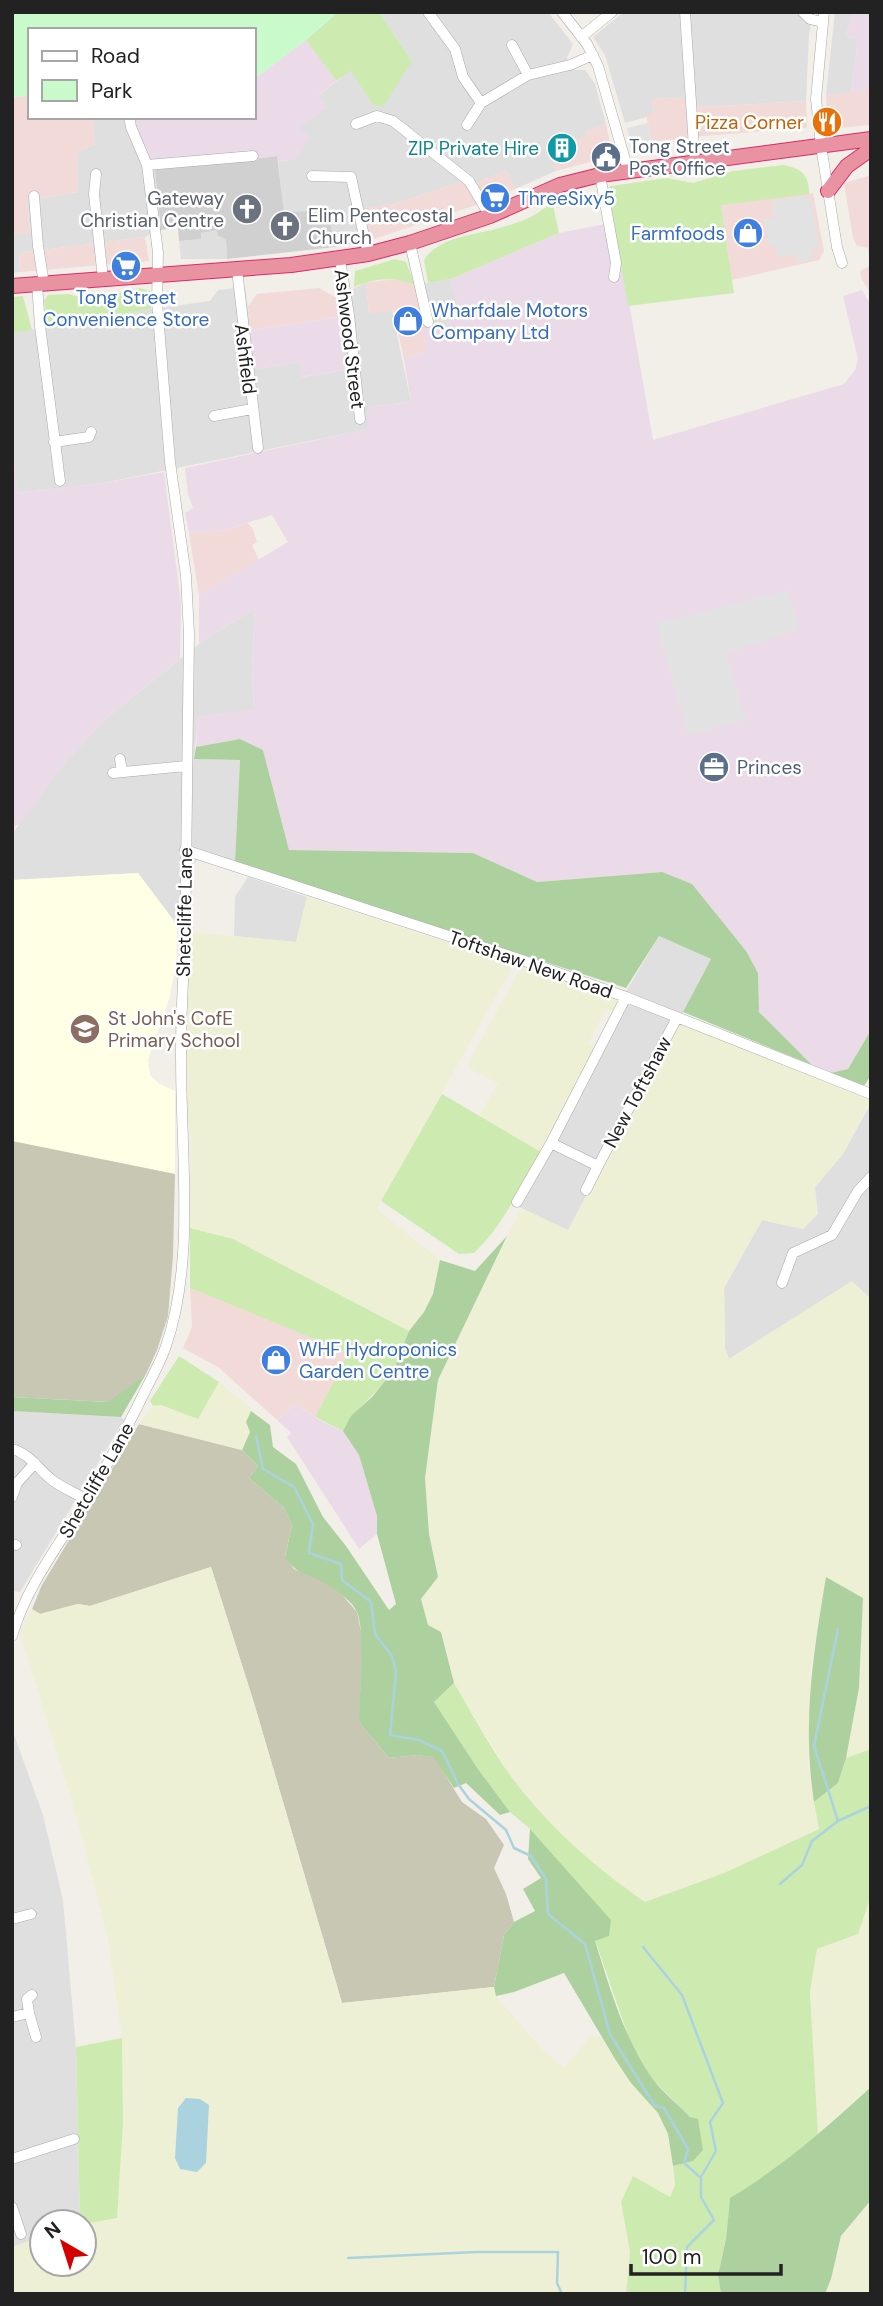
<svg xmlns="http://www.w3.org/2000/svg" width="883" height="2306" font-family="'DM Sans',sans-serif">
<style>
.residential{fill:#e0dfdf}
.commercial{fill:#f2dad9}
.industrial{fill:#ebdbe8}
.education{fill:#ffffe5}
.religious{fill:#d0d0d0}
.construction{fill:#c7c7b4}
.farmland{fill:#eef0d5}
.grass{fill:#cdebb0}
.forest{fill:#add19e}
.park{fill:#c8facc}
.parking{fill:#e2e2e2}
.water{fill:#aad3df}
.lines{fill:none;stroke-linecap:round;stroke-linejoin:round}
.stream{stroke:#aad3df;stroke-width:2.5}
.minor-casing{stroke:#a9a9a9;stroke-width:11}
.highway-casing{stroke:#dc2a67;stroke-width:16}
.minor{stroke:#fff;stroke-width:10}
.highway{stroke:#e892a2;stroke-width:14}
.labels{text-anchor:middle;stroke-width:5;stroke-linejoin:round;paint-order:stroke}
.food-label{font-size:19px;fill:#c56008;stroke:#fff;text-anchor:end}
.service-label{font-size:19px;fill:#4e5e75;stroke:#fff;text-anchor:start}
.culture-label{font-size:19px;fill:#0d838f;stroke:#fff;text-anchor:end}
.worship-label{font-size:19px;fill:#5b616d;stroke:#fff;text-anchor:end}
.shop-label{font-size:19px;fill:#366cbe;stroke:#fff;text-anchor:start}
.street-label{font-size:19px;fill:#222;stroke:#fff}
.education-label{font-size:19px;fill:#785e54;stroke:#fff;text-anchor:start}
</style>
<rect width="100%" height="100%" fill="#f2efe9"/>
<path class="residential" d="M379 12H548L573 44 567 58 575 70H585L595 84 606 124 586 131V137L550 152 556 171 515 189 506 170 480 182H461L394 204 365 208 371 240 335 247 328 211 284 213 278 161 292 160 297 128 326 108 319 95 351 70 373 105 412 61Z
M624 12H813L809 35 806 101 701 107 682 98 652 99 654 112 647 117 625 123 605 55 593 37Z
M835 12H853L846 36 858 38 851 93 826 95Z
M92 117H137L139 133 155 170 161 230 145 237 19 253 20 272 12 273V235L30 233 27 200 78 192 77 152 95 144Z
M217 230 226 239 227 259H181L179 241 200 239V233Z
M451 279 461 319 423 329 415 285Z
M366 282 369 313 392 310 411 402 367 407 369 429 103 483 17 493 12 449V333L151 309 210 301 218 290 245 287 256 369 300 362 302 377 345 370 337 298Z
M255 608 252 669 254 710 198 717 194 759 240 760 235 862 207 851 191 866 190 922 177 925 138 873 12 880V834L60 768 105 719 199 644Z
M248 877 307 897 296 942 234 936 235 897Z
M659 936 711 959 568 1231 511 1203 548 1141 621 1000Z
M871 1103V1299L852 1282 729 1359 725 1348 724 1288 762 1220 803 1229 815 1187 843 1154Z
M12 1411 121 1417 124 1420 20 1592 12 1591Z
M12 1729 43 1815 63 1900 76 2047 80 2222H42V2237L12 2247Z"/>
<path class="commercial" d="M871 90V125L828 129 826 95Z
M30 95V117H92L95 144 77 152 78 192 27 200 30 234 12 235V98Z
M682 98 702 107 806 101 807 128 703 136 652 142 646 115 654 112 652 99Z
M606 124 613 156 556 171 550 152 555 151 553 143 586 137 585 131Z
M506 170 515 189 488 201 371 240 364 208 394 204 461 182H480Z
M871 175V294L862 280 860 271 870 266 868 248 857 246 853 238 844 183Z
M813 193 824 251 819 260 732 280 721 204Z
M145 237 149 261 20 272 19 253Z
M400 279 415 285 423 329 461 319 503 313 418 355 404 359 393 310 369 314 366 282Z
M319 288 337 298 338 317 250 330 248 306 257 294Z
M247 523 252 527 257 542 252 545 259 560 199 595 189 533 225 530Z
M190 1288 350 1353 315 1417 296 1404 277 1420 218 1367 183 1348 192 1327Z"/>
<path class="industrial" d="M853 12H871V90L851 93 858 38 846 36Z
M306 40 336 81 319 95 327 108 298 128 309 136 301 152 292 160 278 161 276 156 155 170 139 133 137 117H254V79Z
M615 222 653 440 844 384 855 370 858 359 843 296 862 290 871 305V1030L848 1069 830 1073 812 1065 759 1012 758 973 662 872 537 882 473 853 289 850 263 750 240 739 196 747 198 717 254 709 252 669 255 608 199 644V595L288 542 272 515 225 530 189 533 185 513 193 508 188 494 185 468 368 429 367 407 411 402 404 359 418 355 427 350 423 329 461 319 451 279 559 233Z
M338 317 345 370 301 377 300 362 256 369 250 330Z
M12 449 18 493 103 483 164 472 181 603 180 659 105 719 60 768 21 823 12 828Z
M296 1404 319 1420 343 1431 359 1455 377 1516V1534L359 1549 287 1437 291 1433 277 1420Z"/>
<path class="education" d="M138 873 177 925 176 966 169 999 148 1060 150 1075 158 1083 175 1091V1174L12 1141V880Z"/>
<path class="religious" d="M277 156 284 212 328 211 335 247 227 259 226 239 218 236 217 230 201 233V239L179 241 178 227 161 230 155 170Z"/>
<path class="construction" d="M12 1141 175 1174 173 1256 168 1316 157 1350 146 1374 109 1402 12 1397Z
M139 1424 242 1450 258 1466 249 1478 284 1508 292 1525 285 1556 294 1569 322 1580 343 1596 357 1612 363 1641 359 1722 389 1758 417 1755 434 1757 462 1802 486 1819 504 1845 494 1868 506 1894 514 1922 504 1935 494 1987 342 2003 254 1703 211 1567 90 1606 78 1604 40 1614 32 1609 42 1585Z"/>
<path class="farmland" d="M307 897 514 964 377 1209 440 1260 433 1294 424 1312 409 1331 233 1239 190 1228V1133L186 1113 189 932 296 942Z
M525 966 621 1000 614 1013 606 1009 588 1044 596 1048 541 1152 479 1115 498 1083 468 1068 471 1058 517 974Z
M677 1024 741 1046 871 1100 843 1154 815 1187 818 1214 803 1229 762 1220 724 1288 725 1348 729 1359 852 1281 871 1299V1749L846 1758 859 1688 863 1598 826 1577 811 1664 808 1764 819 1829 724 1873 645 1903 609 1878 552 1825 509 1774 454 1683 442 1632 428 1626 421 1599 438 1577 429 1534 425 1478 438 1380 521 1208 568 1230Z
M219 1382 252 1408 246 1422 250 1432 242 1450 139 1424 153 1406 161 1405 198 1419Z
M211 1567 254 1703 342 2003 494 1987 496 1996 543 2050 564 2068 591 2035 601 2037 631 2083 658 2113 668 2134 675 2185 669 2198 633 2176 621 2202 630 2252 626 2294H12V2247L42 2237V2264H84V2224L117 2218 123 2123 122 2038 107 1935 77 1819 20 1633 32 1609 40 1614 78 1604 90 1606Z
M871 1896V2087L818 2135 810 1992 817 1949 858 1934Z
M871 2200V2294H825L831 2279 841 2236Z"/>
<path class="grass" d="M338 12H379L412 61 384 106 373 105 351 71 336 81 306 40Z
M783 165C801 168 810 175 809 194L721 205 734 293 628 306 608 188 611 186 667 178 693 183 733 171Z
M553 205 559 233 451 279 428 283 424 260C440 235 478 235 503 227 513 224 526 220 534 215 542 211 544 207 553 205Z
M395 259 406 262 415 285C395 276 373 278 354 287L355 271Z
M140 288 150 291 151 309 49 326 44 301 48 295 68 294 87 299Z
M23 296 32 330 12 333V297Z
M442 1094 541 1152C521 1186 503 1226 474 1253L459 1254 381 1201Z
M190 1228 233 1239 409 1331C404 1344 400 1361 392 1372 377 1394 355 1408 343 1431L315 1417 349 1353 190 1288Z
M179 1356 219 1382 198 1419 161 1405 153 1406 150 1401Z
M454 1683C472 1713 489 1746 510 1775 547 1825 594 1867 645 1902L724 1873 819 1829 814 1802 838 1783 846 1758 871 1749V1896L858 1934 817 1949 810 1992 818 2135 765 2177 730 2199 726 2239 718 2275 721 2294H626L630 2252 621 2202 633 2176 670 2197 675 2185 673 2166 693 2161 690 2117 653 2080 631 2044 595 1940 530 1829 510 1812 478 1769 434 1702Z
M122 2038 123 2123 117 2218 84 2224V2222H80L76 2047Z"/>
<path class="forest" d="M240 739 263 750 289 850 473 853 537 882 662 872 692 884 746 951 758 973 759 1012 812 1065 683 1012 711 959 659 936 626 988 235 862 240 760 194 759 196 747Z
M871 1030V1075L864 1086 830 1073 848 1069Z
M507 1236 438 1380 425 1478 429 1534 438 1577 421 1599 428 1625 441 1632 454 1683 434 1702 478 1769 510 1812 500 1815 466 1783 454 1788 433 1757 417 1755 389 1758 359 1722C359 1695 366 1634 357 1612 352 1601 339 1593 329 1586 310 1572 299 1578 285 1557L292 1525 284 1508 249 1478 258 1466 242 1450 250 1432 246 1422 251 1411 270 1425 273 1447 296 1464 323 1517 346 1546 389 1610 396 1604 377 1534V1516L359 1455 343 1431 351 1416 372 1397 394 1370 409 1331 424 1312 433 1294 440 1260 475 1271Z
M146 1374 121 1417 12 1411V1397L108 1402Z
M826 1577 863 1598 859 1688 846 1758 838 1783 814 1802C802 1724 813 1654 826 1577Z
M530 1829 611 1920 609 1936 595 1941C610 1988 623 2036 652 2078 662 2092 678 2104 690 2117L698 2119 703 2150 693 2161 673 2166 668 2134 658 2113 631 2083 615 2059 564 1973 514 1992 496 1996 494 1987 504 1935 514 1922 535 1911 523 1889 541 1878 528 1859Z
M871 2087V2200L841 2236 831 2279 825 2294H721L718 2275 726 2239 730 2198C782 2167 826 2128 871 2087Z"/>
<path class="park" d="M12 12H338L306 40 254 79V30H224L223 27 199 30H30V95L12 98Z"/>
<path class="parking" d="M648 123 653 149 634 155 627 128Z
M803 196 804 198 811 197 819 248 812 249V260L798 262 796 254 778 257 776 245 769 246 764 219 774 217 772 201Z
M788 590 799 629 726 653 746 720 688 735 656 624Z"/>
<path class="water" d="M186 2098 200 2099 209 2105 206 2163 197 2172 180 2169 175 2158 178 2108Z"/>
<g class="lines">
<path class="stream" d="M256 1436 263 1469 294 1487 313 1524 309 1553 341 1564 342 1580 371 1602 375 1634 392 1656 396 1672 390 1735 419 1740 442 1751 458 1784 469 1799 506 1830 514 1848 531 1856 546 1879 548 1914 585 1944 610 2034 655 2106 664 2108 688 2149 684 2163 701 2178V2197L714 2220 687 2247 685 2294
M838 1629 814 1746 838 1821
M780 1884 802 1865 812 1841 838 1821 871 1806
M643 1947 682 1995 723 2103 710 2122 716 2151 701 2177
M348 2258 476 2252H558L557 2283 562 2294"/>
<g class="minor-casing">
<path id="minor" d="M428 12 455 49 463 77 481 103
M562 12 587 44 598 66 628 170
M685 12 695 162
M803 12 810 19 822 22
M824 12 816 99 821 146 837 247 842 263
M581 37 612 12
M512 45 528 75
M356 124 377 116 393 121 469 181 490 216
M467 125 481 103 528 75 570 65 593 55
M147 165 253 156
M96 174 94 194 103 279
M600 175 616 263 614 277
M312 176 351 177 368 254
M34 196 38 246 44 284
M410 243 428 322
M340 260 349 315 360 419
M237 270 258 448
M37 284 40 326 60 481
M214 416 252 409
M54 442 89 437 91 432
M120 759 122 772
M113 773 186 766
M185 850 522 960 626 997 871 1094
M551 1143 598 1166 677 1018
M586 1190 598 1166
M517 1202 551 1143 626 997
M782 1283 793 1253 832 1235 858 1191 871 1177
M12 1449C29 1453 39 1470 52 1480 62 1488 76 1493 87 1500
M12 1497 17 1483 35 1463
M12 1544 16 1545
M12 1636C25 1591 53 1553 77 1515 103 1475 125 1432 146 1389 153 1375 161 1361 166 1346 191 1274 184 1185 182 1109 180 1056 181 1003 185 950L189 634 186 576 170 462 157 302 158 253 147 165 131 127 129 117
M12 1919 31 1914
M29 2013 27 1999 32 1995
M12 2017 29 2013 36 2037
M12 2159 74 2139
M12 2207 21 2234"/>
</g>
<g class="highway-casing">
<path id="highway" d="M828 191 847 166 871 149
M12 286 291 265 368 254 410 243 490 216 560 185 600 175 871 139"/>
</g>
<use href="#minor" class="minor"/>
<use href="#highway" class="highway"/>
</g>
<defs>
<g id="restaurant-disc" transform="scale(1.575)"><circle r="9.5" fill="#e8710a" stroke="#fff"/><path d="M-5-6h1v4h1v-4h1v4h1v-4h1v5L-1.5 .5V6h-2V.5L-5-1ZM5-6V6H3V1.5H1.5Q1.5-4 5-6Z" fill="#fff"/></g>
<g id="building-disc" transform="scale(1.575)"><circle r="9.5" fill="#0f9aa8" stroke="#fff"/><path d="M-4-6H4V6H1V3H-1V6H-4ZM-2.5-4.3h1.7v1.8h-1.7ZM.8-4.3h1.7v1.8H.8ZM-2.5-1h1.7V.8h-1.7ZM.8-1h1.7V.8H.8Z" fill="#fff"/></g>
<g id="civic-disc" transform="scale(1.575)"><circle r="9.5" fill="#5c6f8a" stroke="#fff"/><path d="M-.6-6.5H3V-4.5H.6V-3L4-1V1h2V6H-6V1h2V-1L-.6-3ZM-1.2 2.5V6h2.4V2.5Z" fill="#fff"/></g>
<g id="supermarket-disc" transform="scale(1.575)"><circle r="9.5" fill="#3f7fe0" stroke="#fff"/><path d="M-6-5.5h2.5l.6 2H6L4.5 2H-2.5L-4.4-4H-6ZM-1.5 3.2a1.3 1.3 0 1 0 .1 0ZM3 3.2a1.3 1.3 0 1 0 .1 0Z" fill="#fff"/></g>
<g id="church-disc" transform="scale(1.575)"><circle r="9.5" fill="#6b7280" stroke="#fff"/><path d="M-1.2-6h2.4v3.5h3.3v2.4h-3.3V6h-2.4V-.1h-3.3v-2.4h3.3Z" fill="#fff"/></g>
<g id="shop-disc" transform="scale(1.575)"><circle r="9.5" fill="#3f7fe0" stroke="#fff"/><path d="M-5-2.5h2.3a2.7 3.5 0 0 1 5.4 0H5L5.5 6h-11ZM-1.5-2.5h3a1.5 2.3 0 0 0-3 0Z" fill="#fff"/></g>
<g id="office-disc" transform="scale(1.575)"><circle r="9.5" fill="#5c6f8a" stroke="#fff"/><path d="M-6-3h4V-5.5h4V-3h4V5H-6ZM-1-4.5V-3h2v-1.5ZM-6 0V1H6V0Z" fill="#fff"/></g>
<g id="school-disc" transform="scale(1.575)"><circle r="9.5" fill="#8d6e63" stroke="#fff"/><path d="M0-5L7-2L0 1L-7-2ZM-4 1L0 2.5L4 1V4Q0 6-4 4Z" fill="#fff"/></g>
</defs>
<g fill-rule="evenodd">
<use href="#restaurant-disc" x="827" y="122"/>
<use href="#building-disc" x="562" y="148"/>
<use href="#civic-disc" x="606" y="157"/>
<use href="#supermarket-disc" x="495" y="198"/>
<use href="#church-disc" x="247" y="209"/>
<use href="#church-disc" x="285" y="226"/>
<use href="#shop-disc" x="748" y="233"/>
<use href="#supermarket-disc" x="126" y="266"/>
<use href="#shop-disc" x="408" y="321"/>
<use href="#office-disc" x="714" y="767"/>
<use href="#school-disc" x="85" y="1029"/>
<use href="#shop-disc" x="276" y="1360"/>
</g>
<g class="labels">
<g class="food-label">
<text x="804" y="129">Pizza Corner</text>
</g>
<g class="service-label">
<text x="629" y="153">Tong Street<tspan x="629" dy="22">Post Office</tspan></text>
<text x="737" y="774">Princes</text>
</g>
<g class="culture-label">
<text x="539" y="155">ZIP Private Hire</text>
</g>
<g class="worship-label">
<text x="224" y="205">Gateway<tspan x="224" dy="22">Christian Centre</tspan></text>
<text x="308" y="222" text-anchor="start">Elim Pentecostal<tspan x="308" dy="22">Church</tspan></text>
</g>
<g class="shop-label">
<text x="518" y="205">ThreeSixy5</text>
<text x="725" y="240" text-anchor="end">Farmfoods</text>
<text x="126" y="304" text-anchor="middle">Tong Street<tspan x="126" dy="22">Convenience Store</tspan></text>
<text x="431" y="317">Wharfdale Motors<tspan x="431" dy="22">Company Ltd</tspan></text>
<text x="299" y="1356">WHF Hydroponics<tspan x="299" dy="22">Garden Centre</tspan></text>
</g>
<g class="street-label">
<text transform="translate(350 339) rotate(83)" y="7">Ashwood Street</text>
<text transform="translate(246 359) rotate(83)" y="7">Ashfield</text>
<text transform="translate(184 912) rotate(-89)" y="7">Shetcliffe Lane</text>
<text transform="translate(531 964) rotate(19)" y="7">Toftshaw New Road</text>
<text transform="translate(637 1092) rotate(-62)" y="7">New Toftshaw</text>
<text transform="translate(96 1480) rotate(-60)" y="7">Shetcliffe Lane</text>
</g>
<g class="education-label">
<text x="108" y="1025">St John's CofE<tspan x="108" dy="22">Primary School</tspan></text>
</g>
</g>
<rect width="883" height="2306" fill="none" stroke="#222222" stroke-width="28"/>
<rect x="28" y="28" width="228" height="91" fill="#ffffff" stroke="#a7a7a7" stroke-width="2"/>
<rect x="42" y="51" width="35" height="10" fill="#ffffff" stroke="#a7a7a7" stroke-width="2"/>
<text x="91" y="63" font-size="21" fill="#222222">Road</text>
<rect x="42" y="80" width="35" height="21" fill="#c8facc" stroke="#a7a7a7" stroke-width="2"/>
<text x="91" y="98" font-size="21" fill="#222222">Park</text>
<g transform="translate(63 2243) rotate(321)"><circle r="33" fill="#ffffff" stroke="#a7a7a7" stroke-width="2"/>
<path d="M0-5L12 26L0 18L-12 26Z" fill="#d40000"/>
<text y="-10" font-size="19" font-weight="bold" text-anchor="middle" fill="#222222">N</text>
</g>
<path d="M631 2264v10h150v-10" fill="none" stroke="#222222" stroke-width="3.5"/>
<text x="642" y="2264" font-size="21" fill="#222222" stroke="#ffffff" stroke-width="5" paint-order="stroke">100 m</text>
</svg>
